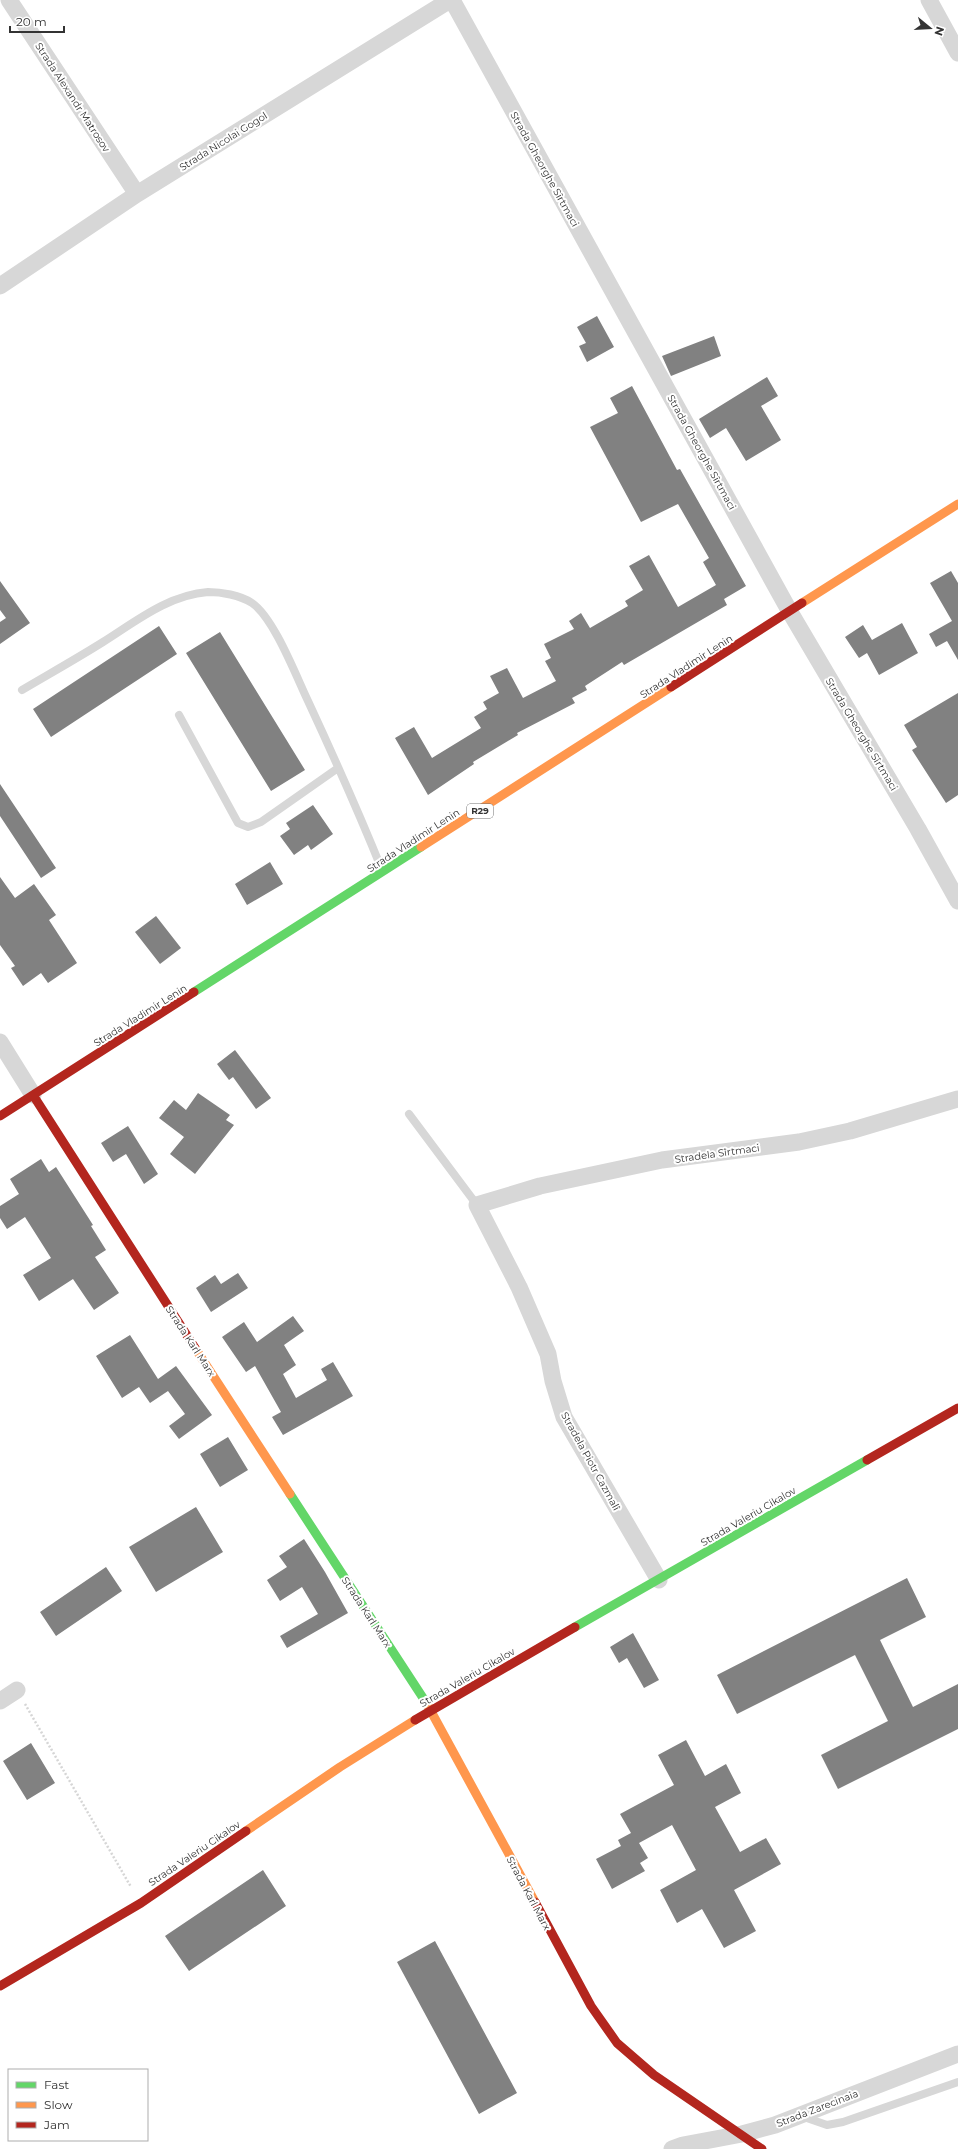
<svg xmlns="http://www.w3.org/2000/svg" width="958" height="2149" font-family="Montserrat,sans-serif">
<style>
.building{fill:#818181}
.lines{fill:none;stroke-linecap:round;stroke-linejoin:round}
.path{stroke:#d6d6d6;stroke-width:2.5;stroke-dasharray:2 2;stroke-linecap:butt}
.lane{stroke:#d7d7d7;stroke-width:8}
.street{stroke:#d7d7d7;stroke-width:17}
.fast{stroke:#63d668;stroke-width:9}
.slow{stroke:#ff974d;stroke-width:9}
.jam{stroke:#b3261e;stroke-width:9}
.labels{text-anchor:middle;stroke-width:4;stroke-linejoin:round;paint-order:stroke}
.shield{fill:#fff;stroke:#707070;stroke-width:1}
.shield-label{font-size:9px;font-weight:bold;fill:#333}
.street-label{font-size:10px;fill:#333;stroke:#fff}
</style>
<rect width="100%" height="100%" fill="#fff"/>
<path class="building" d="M597 316 614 347 587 362 579 346 586 343 577 327Z
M714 336 721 356 671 376 662 356Z
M767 377 778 396 761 406 781 440 746 461 726 428 710 438 699 419Z
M632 386 677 470 680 469 746 586 724 599 727 605 624 665 622 662 585 686 587 690 572 698 575 703 517 733 518 735 473 762 474 764 428 795 395 738 414 727 432 758 481 728 474 717 487 709 483 702 499 693 490 676 507 668 523 698 556 681 545 661 551 658 544 644 574 629 569 621 581 613 590 628 628 606 625 601 643 590 629 566 649 555 678 607 716 585 703 562 709 558 678 504 641 522 590 427 618 413 610 398Z
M951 571 958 583V660L947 641 936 647 929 634 952 621 930 583Z
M0 581 30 623 0 644V622L6 618 0 610Z
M902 623 918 653 879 675 867 653 859 658 845 637 863 625 872 640Z
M159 626 177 654 51 737 33 709Z
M220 632 305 770 271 791 186 653Z
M958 693V795L946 803 912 750 917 747 904 725Z
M0 784 56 868 41 878 0 816Z
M313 805 333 834 311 850 308 845 294 855 280 836 290 829 286 823Z
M270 862 283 884 247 905 235 884Z
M0 877 15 898 34 884 56 915 49 920 77 963 48 983 41 973 23 986 11 968 15 966 0 945Z
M156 916 181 948 160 964 135 932Z
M235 1050 271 1098 256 1109 233 1077 229 1080 217 1064Z
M198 1093 230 1115 226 1120 234 1125 195 1174 170 1154 184 1137 159 1118 174 1100 186 1110Z
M128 1126 158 1174 144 1184 126 1154 113 1162 101 1143Z
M41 1159 49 1172 56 1167 93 1225 91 1226 106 1250 95 1257 119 1293 94 1310 73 1279 39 1301 23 1275 51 1258 25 1217 7 1229 0 1218V1206L19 1194 10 1179Z
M238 1273 248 1288 211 1312 196 1288 215 1275 221 1284Z
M293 1316 304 1331 284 1345 296 1365 283 1374 296 1398 327 1380 321 1369 333 1362 353 1396 283 1435 272 1417 281 1412 255 1366 246 1372 222 1337 244 1322 257 1342Z
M130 1335 158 1379 176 1366 212 1415 179 1439 169 1426 185 1414 168 1391 150 1403 139 1387 122 1398 96 1356Z
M228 1437 248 1470 220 1487 200 1454Z
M196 1507 223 1552 156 1592 129 1547Z
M304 1539 325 1572 348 1613 287 1648 280 1636 318 1614 302 1587 280 1601 267 1580 287 1567 279 1556Z
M106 1567 122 1591 56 1636 40 1612Z
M907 1578 926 1617 880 1640 913 1707 958 1684V1729L838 1789 821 1755 888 1721 855 1655 737 1714 717 1675Z
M633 1633 659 1680 644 1688 627 1658 619 1663 610 1647Z
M686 1740 705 1776 726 1764 741 1793 715 1807 740 1852 766 1838 781 1864 734 1890 756 1931 724 1948 702 1909 677 1923 660 1890 696 1870 672 1825 639 1843 648 1858 640 1863 645 1871 612 1889 596 1859 621 1846 618 1840 631 1833 620 1814 674 1785 658 1755Z
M31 1743 55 1783 27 1800 3 1761Z
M263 1870 286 1906 189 1971 165 1936Z
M435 1941 517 2093 479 2114 397 1962Z"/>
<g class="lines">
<path class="path" d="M25 1704 131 1887"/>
<path class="lane" d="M22 690C49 674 76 659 103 642 135 622 168 595 208 592 221 592 240 595 252 603 274 618 296 676 308 701 334 757 359 813 382 870
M179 715 238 823 248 827 261 822 338 768
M409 1114 477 1205
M801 2116 827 2125 843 2122 958 2082"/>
<path class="street" d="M9 0 137 194
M452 0 790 612 918 829 958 901
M929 0 958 53
M0 286 137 194 450 0
M0 1042 33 1095
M659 1580 564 1417 553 1381 548 1354 519 1287 477 1205 540 1186 662 1160 799 1142 850 1131 958 1099
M0 1701 17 1690
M672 2149 683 2145 742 2134 775 2125 958 2054"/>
<path class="fast" d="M194 992 421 847
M290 1494 427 1704
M575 1627 867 1460"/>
<path class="slow" d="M802 603 958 504
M421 847 671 687
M195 1348 290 1494
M427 1704 535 1902
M246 1831 340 1767 415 1720"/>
<path class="jam" d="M671 687 802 603
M33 1095 195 1348
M0 1116 194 992
M867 1460 958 1408
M415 1720 575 1627
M535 1902 591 2006 617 2043 654 2075 762 2149
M0 1986 141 1903 246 1831"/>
</g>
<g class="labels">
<rect class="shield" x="467" y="804" width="26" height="14" rx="3"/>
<g class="shield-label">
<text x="480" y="814">R29</text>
</g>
<g class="street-label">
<text transform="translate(73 97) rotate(57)" y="4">Strada Alexandr Matrosov</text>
<text transform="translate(223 141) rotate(-32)" y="4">Strada Nicolai Gogol</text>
<text transform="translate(545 169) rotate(61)" y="4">Strada Gheorghe Sîrtmaci</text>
<text transform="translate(702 452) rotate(61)" y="4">Strada Gheorghe Sîrtmaci</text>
<text transform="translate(686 666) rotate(-33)" y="4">Strada Vladimir Lenin</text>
<text transform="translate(862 734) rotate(59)" y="4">Strada Gheorghe Sîrtmaci</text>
<text transform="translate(413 840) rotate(-33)" y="4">Strada Vladimir Lenin</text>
<text transform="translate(140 1015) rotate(-32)" y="4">Strada Vladimir Lenin</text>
<text transform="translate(717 1153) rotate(-8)" y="4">Stradela Sîrtmaci</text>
<text transform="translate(191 1341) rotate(57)" y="4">Strada Karl Marx</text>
<text transform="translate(591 1461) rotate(61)" y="4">Stradela Piotr Cazmalî</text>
<text transform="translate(748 1516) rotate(-30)" y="4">Strada Valeriu Cikalov</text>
<text transform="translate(367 1612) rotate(57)" y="4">Strada Karl Marx</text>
<text transform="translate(467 1677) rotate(-30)" y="4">Strada Valeriu Cikalov</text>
<text transform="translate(194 1853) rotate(-34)" y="4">Strada Valeriu Cikalov</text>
<text transform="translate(529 1893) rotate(62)" y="4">Strada Karl Marx</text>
<text transform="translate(817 2108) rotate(-21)" y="4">Strada Zarecinaia</text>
</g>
</g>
<rect x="8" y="2069" width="140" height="72" fill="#ffffff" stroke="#adadad"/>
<rect x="16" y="2082" width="20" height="6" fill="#63d668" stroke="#adadad"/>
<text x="44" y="2089" font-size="12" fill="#333333">Fast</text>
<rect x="16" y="2102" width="20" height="6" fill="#ff974d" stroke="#adadad"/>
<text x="44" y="2109" font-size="12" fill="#333333">Slow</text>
<rect x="16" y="2122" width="20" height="6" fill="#b3261e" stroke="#adadad"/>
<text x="44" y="2129" font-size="12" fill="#333333">Jam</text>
<g transform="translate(930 28) rotate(108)" stroke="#ffffff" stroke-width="3" paint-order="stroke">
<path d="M0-3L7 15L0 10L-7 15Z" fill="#333333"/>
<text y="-6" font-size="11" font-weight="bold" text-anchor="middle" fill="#333333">N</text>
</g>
<path d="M10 26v6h54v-6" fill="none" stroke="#333333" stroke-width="2"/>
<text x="16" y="26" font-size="12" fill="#333333" stroke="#ffffff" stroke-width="3" paint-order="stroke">20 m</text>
</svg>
